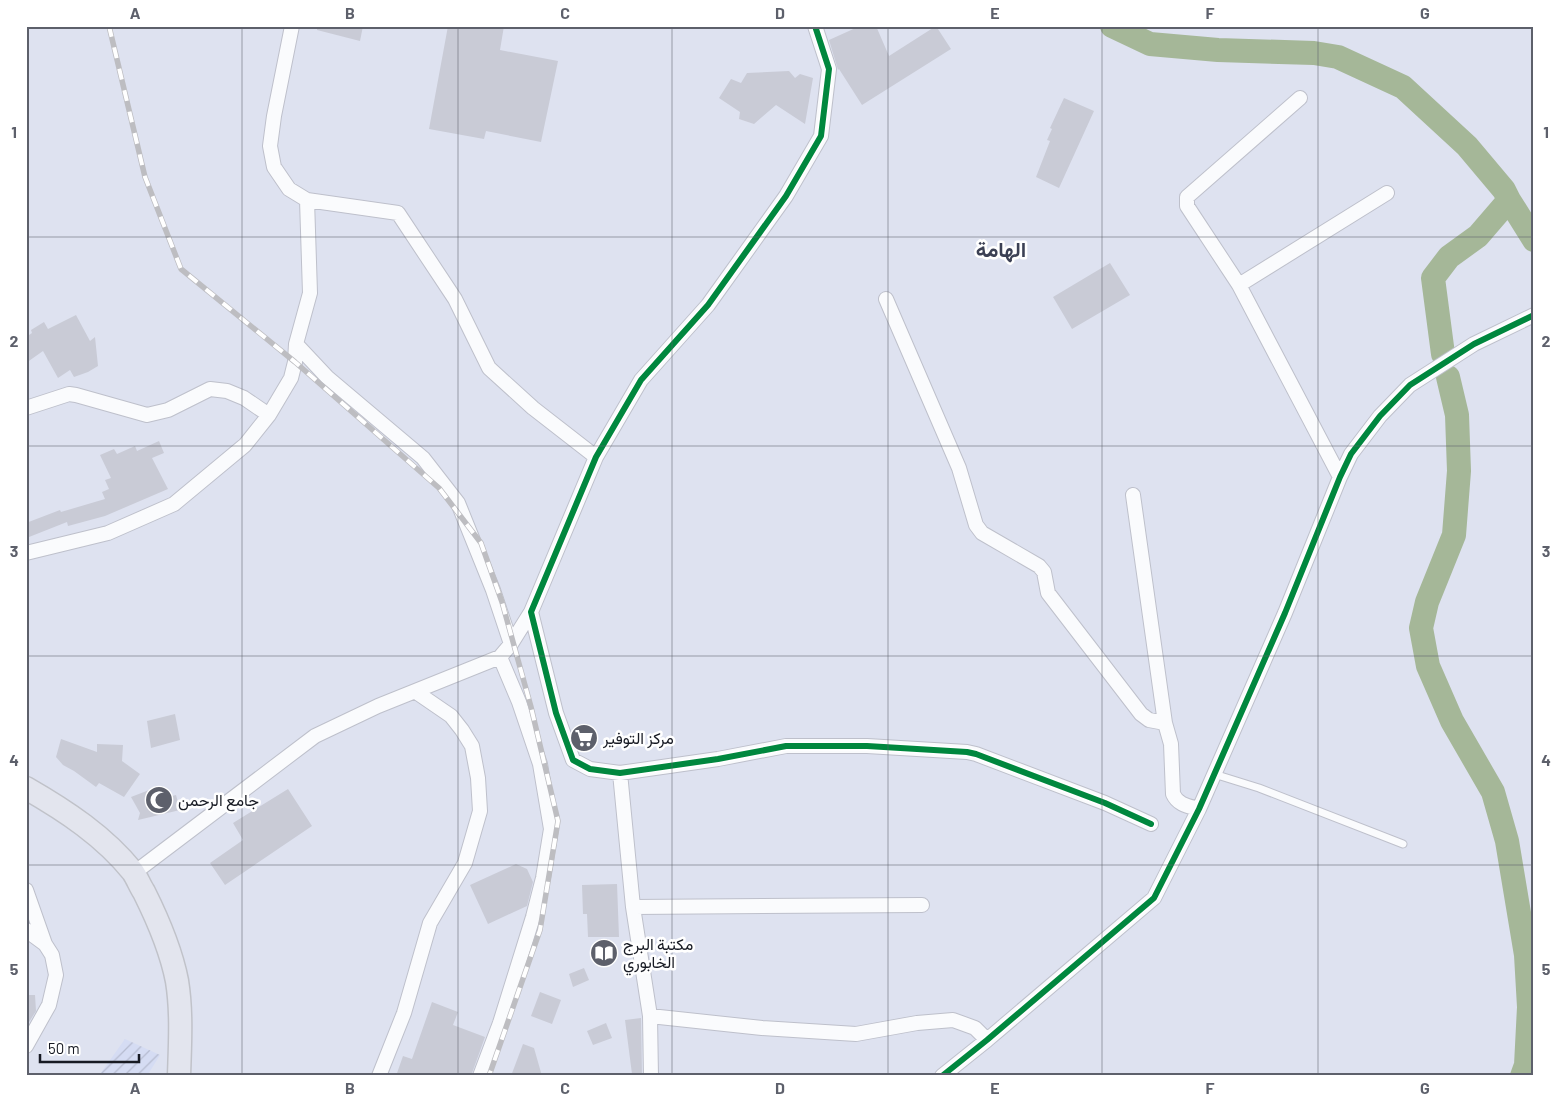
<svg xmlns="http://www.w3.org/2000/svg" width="1560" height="1102" font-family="Barlow,Vazirmatn,sans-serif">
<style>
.industrial{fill:url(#industrial-furrows)}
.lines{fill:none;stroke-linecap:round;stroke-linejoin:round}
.river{stroke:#a5b798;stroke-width:24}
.building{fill:#c9cbd6}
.lane-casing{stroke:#bec0cb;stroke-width:9}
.street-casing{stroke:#bec0cb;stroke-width:16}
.primary-casing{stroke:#c0c2c9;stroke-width:25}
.lane{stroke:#fafbfd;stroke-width:7}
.street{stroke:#fafbfd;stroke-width:14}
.primary{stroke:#e3e5ee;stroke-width:22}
.rail-casing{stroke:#bdbdc1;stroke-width:5.5}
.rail{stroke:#fff;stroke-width:4;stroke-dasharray:11;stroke-linecap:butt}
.cycleway-casing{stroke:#fff;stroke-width:9}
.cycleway{stroke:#00873e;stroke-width:6}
.grid{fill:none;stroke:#5d606b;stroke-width:1;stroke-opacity:0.55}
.labels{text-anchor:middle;stroke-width:5;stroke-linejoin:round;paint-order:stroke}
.poi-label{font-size:16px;fill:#171a23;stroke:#fff;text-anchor:start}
.district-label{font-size:21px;font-weight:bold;fill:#3b4054;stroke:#fff}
.neatline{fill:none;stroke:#5d606b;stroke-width:2}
.grid-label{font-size:16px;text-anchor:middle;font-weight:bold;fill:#5d606b}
</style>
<defs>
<pattern id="industrial-furrows" width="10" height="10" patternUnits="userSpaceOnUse" patternTransform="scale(1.25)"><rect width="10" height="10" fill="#d5dcf3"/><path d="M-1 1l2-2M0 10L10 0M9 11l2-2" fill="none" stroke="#b6bcd0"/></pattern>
</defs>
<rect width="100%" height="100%" fill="#dee2f0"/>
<path class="industrial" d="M125 1039 160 1055 147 1076H83L84 1074H100Z"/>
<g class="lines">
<path class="river" d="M1112 26 1150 44 1218 50 1314 53 1338 57 1403 87 1467 146 1504 190 1509 200 1478 236 1449 257 1433 278 1443 354
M1509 200 1534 240
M1448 377 1457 415 1459 471 1454 535 1427 602 1421 628 1428 666 1452 721 1493 792 1507 841 1526 955 1529 1007 1526 1065 1522 1076"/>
</g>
<path class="building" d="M317 26H363L360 41 317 30Z
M448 26H504L500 50 558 61 541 142 486 131 484 139 429 129Z
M860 26H876L889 56 936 26 951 49 862 105 839 69 838 70 829 40Z
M789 71 795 78 800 74 813 78 805 124 776 105 754 124 739 119 740 112 719 98 731 79 741 83 747 73Z
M1064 98 1094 111 1059 188 1036 177 1050 141 1047 140 1052 129 1050 128Z
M1110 263 1130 295 1072 329 1053 297Z
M76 315 90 341 95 337 98 366 88 372 74 377 70 370 58 378 43 351 26 363V337L32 333 31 330 44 322 48 329Z
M159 441 164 453 152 458 168 489 105 516 68 526 67 522 29 537 26 523 60 510 61 512 105 499 102 492 109 489 105 480 111 478 100 455 114 449 117 454 135 446 137 451Z
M175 714 180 740 151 748 147 721Z
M61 739 97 752V744L123 745 122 761 140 774 124 797 99 783 96 787 74 771 63 765 56 757Z
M157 787 168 797 176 795 180 810 138 820 140 813 131 797Z
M288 789 312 826 225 885 210 863 243 840 233 823Z
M516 864 527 869 533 882 527 906 488 924 470 885Z
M617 884 619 937H588L587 914H583L582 885Z
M584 968 589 980 573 987 569 974Z
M540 992 561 1000 552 1024 531 1016Z
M26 995H35L36 1011 26 1027Z
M432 1002 458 1012 453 1025 485 1037 471 1076H396L403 1056 412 1059Z
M641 1018 642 1076H634V1074H632L625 1020Z
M606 1023 612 1038 593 1045 587 1031Z
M523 1044 534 1048 542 1076H511Z"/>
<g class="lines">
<g class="lane-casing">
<path id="lane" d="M1214 774 1259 788 1403 844"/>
</g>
<g class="street-casing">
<path id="street" d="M815 26 829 69 821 136 786 196 708 305 641 380 596 457 531 612 556 713 573 760 590 769 620 773 718 759 786 746H867L967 752 976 754 1105 803 1151 824
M1300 98 1187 197V206L1239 285 1340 477
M307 200 398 213 455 299 489 368 533 408 596 457
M1239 285 1387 193
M886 299 959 468 976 525 982 533 1039 566 1044 572 1048 593 1141 714 1149 720 1165 723
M296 344 327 377 423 458 458 503 493 590 511 644
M26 408 69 394 76 395 147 415 168 410 210 389 227 391 244 398 269 415
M1133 495 1165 723 1171 744 1173 794C1178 805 1188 806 1199 809
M26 553 108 533 174 504 245 445 269 415 291 378 295 362 296 344 310 293 307 200 289 189 274 167 270 146 274 116 292 26
M620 773 633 907 650 1016 651 1076
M134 873 315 736 378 706 500 657 511 644 531 612
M26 890 45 944 52 955 56 975 49 1005 26 1046
M633 907 922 905
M26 930 45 944
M650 1016 762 1028 856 1034 917 1023 953 1020 975 1028 987 1040
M379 1076 404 1013 430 923 465 863 480 811 478 778 472 746 462 730 451 716 416 692
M480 1076 500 1023 533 917 543 878 551 829 540 764 519 702 500 657
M942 1076 987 1040 1154 898 1199 809 1285 613 1340 477 1351 454 1380 416 1410 385 1474 344 1534 315"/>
</g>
<g class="primary-casing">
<path id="primary" d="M26 788C66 811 104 836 133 872 137 878 140 886 144 892 158 920 171 950 177 981 182 1012 180 1044 179 1076"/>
</g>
<use href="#lane" class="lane"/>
<use href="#street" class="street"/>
<use href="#primary" class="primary"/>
<g class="rail-casing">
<path id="rail" d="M109 26 145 177 181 269 295 362 439 488 481 543 502 602 531 707 558 821 540 930 489 1076"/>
</g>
<use href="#rail" class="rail"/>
<g class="cycleway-casing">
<path id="cycleway" d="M815 26 829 69 821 136 786 196 708 305 641 380 596 457 531 612 556 713 573 760 590 769 620 773 718 759 786 746H867L967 752 976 754 1105 803 1151 824
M942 1076 987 1040 1154 898 1199 809 1285 613 1340 477 1351 454 1380 416 1410 385 1474 344 1534 315"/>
</g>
<use href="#cycleway" class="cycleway"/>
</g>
<path class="grid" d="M242 26V1076M458 26V1076M672 26V1076M888 26V1076M1102 26V1076M1318 26V1076M26 237H1534M26 446H1534M26 656H1534M26 865H1534"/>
<defs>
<g id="supermarket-disc" transform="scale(1.4375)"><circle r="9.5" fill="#5d606b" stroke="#fff"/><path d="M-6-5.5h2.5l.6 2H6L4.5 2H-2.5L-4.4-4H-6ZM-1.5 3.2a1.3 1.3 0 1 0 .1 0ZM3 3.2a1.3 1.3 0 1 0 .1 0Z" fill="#fff"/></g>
<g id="mosque-disc" transform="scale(1.4375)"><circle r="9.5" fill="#5d606b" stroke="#fff"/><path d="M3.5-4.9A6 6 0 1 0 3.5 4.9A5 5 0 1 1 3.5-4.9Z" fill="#fff"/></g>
<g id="library-disc" transform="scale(1.4375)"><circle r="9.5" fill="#5d606b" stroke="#fff"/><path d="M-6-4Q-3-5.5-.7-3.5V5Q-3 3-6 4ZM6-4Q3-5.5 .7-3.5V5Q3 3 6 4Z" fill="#fff"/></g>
</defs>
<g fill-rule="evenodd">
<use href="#supermarket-disc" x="584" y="738"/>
<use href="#mosque-disc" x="159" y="800"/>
<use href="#library-disc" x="604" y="953"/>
</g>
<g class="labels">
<g class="poi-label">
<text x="603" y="744">مركز التوفير</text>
<text x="178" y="806">جامع الرحمن</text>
<text x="623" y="950">مكتبة البرج<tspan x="623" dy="18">الخابوري</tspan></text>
</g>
<g class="district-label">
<text x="1001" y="257">الهامة</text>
</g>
</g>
<rect width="1560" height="1102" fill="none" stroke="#ffffff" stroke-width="55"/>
<path d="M40 1054v8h99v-8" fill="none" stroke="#171a23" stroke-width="2.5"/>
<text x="48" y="1054" font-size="15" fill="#171a23" stroke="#ffffff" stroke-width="4" paint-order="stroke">50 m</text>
<rect x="28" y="28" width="1504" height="1046" class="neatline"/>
<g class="grid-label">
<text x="135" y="19">A</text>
<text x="350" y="19">B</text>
<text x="565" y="19">C</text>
<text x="780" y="19">D</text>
<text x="995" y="19">E</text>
<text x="1210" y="19">F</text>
<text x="1425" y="19">G</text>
<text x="14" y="138">1</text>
<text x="1546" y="138">1</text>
<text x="14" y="347">2</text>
<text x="1546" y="347">2</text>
<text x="14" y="557">3</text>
<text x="1546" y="557">3</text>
<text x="14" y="766">4</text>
<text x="1546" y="766">4</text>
<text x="14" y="975">5</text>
<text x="1546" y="975">5</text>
<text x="135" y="1094">A</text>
<text x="350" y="1094">B</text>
<text x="565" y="1094">C</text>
<text x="780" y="1094">D</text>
<text x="995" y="1094">E</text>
<text x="1210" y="1094">F</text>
<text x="1425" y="1094">G</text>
</g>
</svg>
